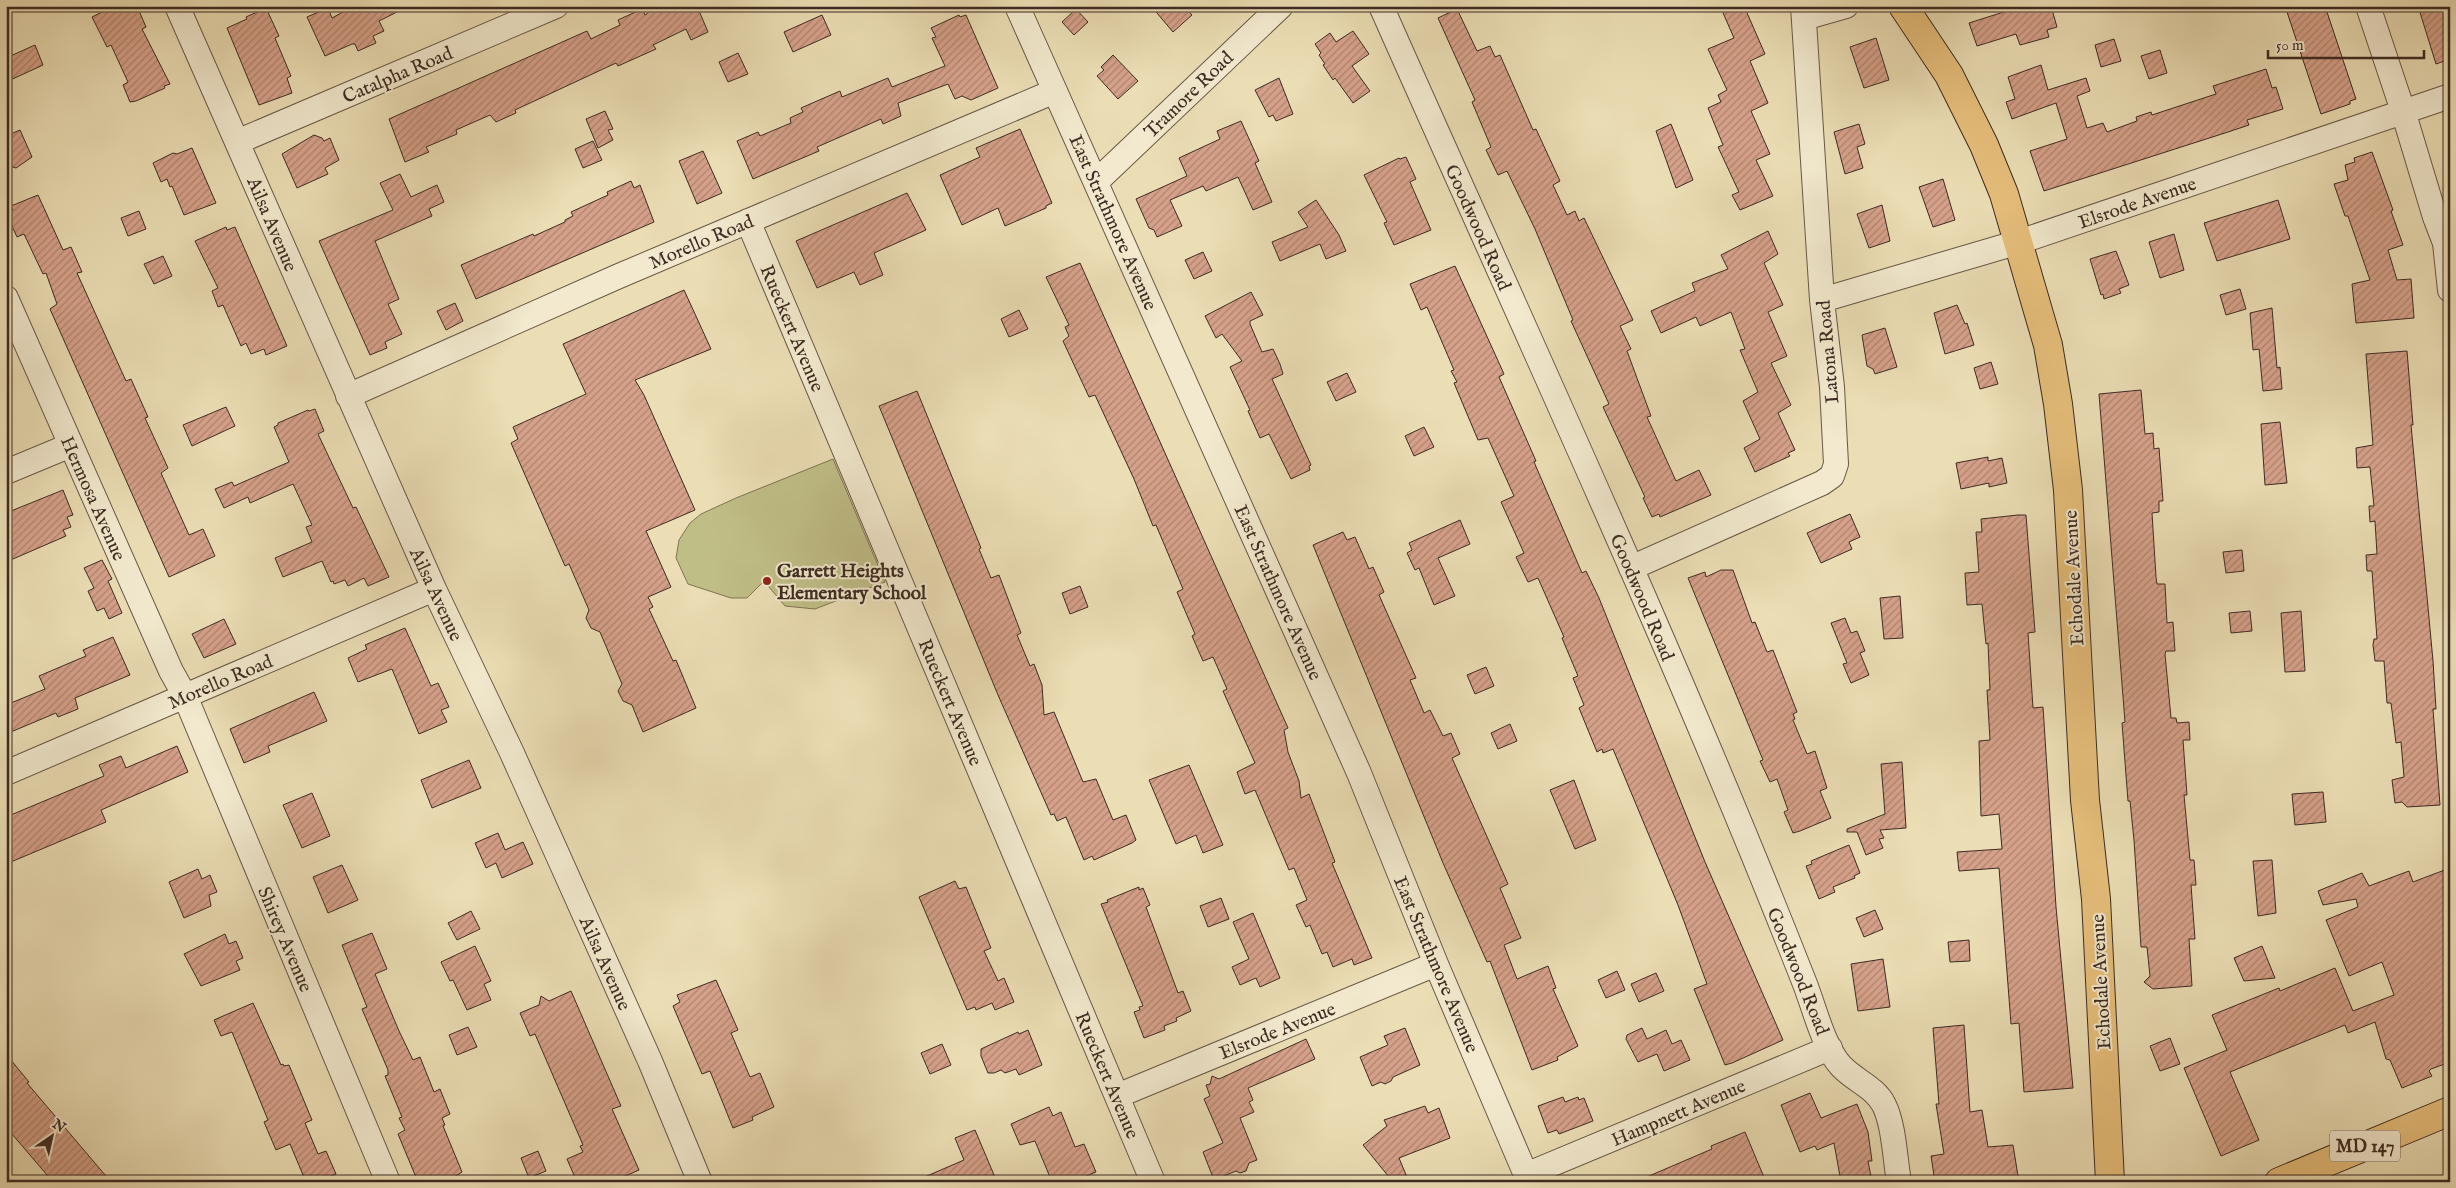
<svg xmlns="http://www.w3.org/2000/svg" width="2456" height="1188" font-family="'IM FELL English',serif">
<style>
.park{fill:#c0be87;stroke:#7e7454}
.building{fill:url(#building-hatch);stroke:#3d2b22}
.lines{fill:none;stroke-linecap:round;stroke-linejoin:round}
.minor-casing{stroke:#685846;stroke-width:26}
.major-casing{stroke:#3d2b22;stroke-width:30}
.minor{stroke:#f2e9ce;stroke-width:24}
.major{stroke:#e6be7a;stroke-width:28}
.poi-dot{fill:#8f2418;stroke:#f2e9ce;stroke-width:2}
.labels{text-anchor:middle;stroke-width:4;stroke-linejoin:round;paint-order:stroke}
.shield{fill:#f2e9ce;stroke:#736456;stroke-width:1}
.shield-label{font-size:18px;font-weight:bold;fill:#3d2b22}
.street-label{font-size:19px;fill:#3d2b22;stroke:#f2e9ce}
.poi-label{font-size:19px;font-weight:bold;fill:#3d2b22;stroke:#f2e9ce;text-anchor:start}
</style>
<defs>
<pattern id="building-hatch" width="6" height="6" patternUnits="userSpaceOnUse" patternTransform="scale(1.25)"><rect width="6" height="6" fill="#d6a189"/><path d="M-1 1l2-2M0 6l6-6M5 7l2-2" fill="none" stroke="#af8370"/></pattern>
</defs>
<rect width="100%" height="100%" fill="#ebddb4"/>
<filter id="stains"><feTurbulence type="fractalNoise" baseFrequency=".004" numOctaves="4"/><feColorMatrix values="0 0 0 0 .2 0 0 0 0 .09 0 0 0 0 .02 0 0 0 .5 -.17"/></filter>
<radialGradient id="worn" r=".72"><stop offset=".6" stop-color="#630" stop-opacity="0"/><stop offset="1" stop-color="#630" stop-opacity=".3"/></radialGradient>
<path class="park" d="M833 459 885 582 815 609 785 606 764 581 747 598H731L688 584 676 558 679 540 690 523 701 514 736 498Z"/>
<path class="building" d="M114 6H137L146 27 142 29 170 84 164 86 165 88 136 101 130 102 123 85 128 82 111 45 107 47 92 17Z
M354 6H409L379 21 384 31 373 36 376 43 358 51 355 44H352L325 56 307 17 328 8 332 18Z
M657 6H697L708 32 691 40 686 29 653 45 656 49 618 66 616 63 515 110 516 113 496 122 490 115 456 130 457 134 426 147 429 152 405 162 389 119 587 31 591 39 620 25 618 20 642 9 645 15Z
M1151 6H1184L1192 15 1173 32Z
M1720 6H1744L1765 54 1750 61 1768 103 1751 111 1770 154 1756 160 1773 196 1740 210 1732 195 1739 192 1718 147 1723 145 1708 108 1721 102 1718 95 1727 90 1708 49 1734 38Z
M2009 6H2051L2057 27 2047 30 2049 37 2020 45 2016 34 1977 46 1969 23 2010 10Z
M2285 6H2325L2356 99 2350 101V104L2321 114Z
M2418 6H2450V59L2436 64Z
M266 8 279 36 275 38 291 76 287 78 292 93 259 105 227 28 247 19 246 17Z
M1076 9 1088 22 1074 35 1062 22Z
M1457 9 1477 51 1490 46 1495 57 1500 55 1533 130 1536 129 1560 181 1553 185 1567 215 1575 211 1579 221 1584 218 1633 320 1620 326 1631 349 1627 351 1651 416 1647 417 1676 481 1699 470 1711 495 1660 517 1659 514 1652 517 1643 498 1645 497 1603 407 1609 404 1571 321 1573 320 1535 229 1507 171 1498 175 1486 150 1491 147 1472 102 1475 100 1438 18Z
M822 15 831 35 793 52 784 32Z
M959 15 960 17 966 15 998 88 971 100 962 96 955 99 948 84 898 103 901 116 883 124 881 119 817 147 819 151 753 179 737 141 758 132 760 136 791 123 790 118 803 112 801 108 840 91 842 97 888 78 892 87 945 66 932 38 936 37 931 28Z
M1353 31 1369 54 1352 66 1370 91 1353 103 1335 78 1333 80 1323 65 1325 64 1319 55 1321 53 1315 44 1330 33 1336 42Z
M1876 38 1889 80 1864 88 1850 47Z
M2114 39 2121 61 2101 67 2095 45Z
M35 45 43 65 6 82V58Z
M2160 50 2167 73 2149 79 2141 56Z
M738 53 748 74 728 82 719 62Z
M1113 55 1138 81 1118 99 1097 76 1104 70 1101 67Z
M2041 65 2048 90 2086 78 2090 91 2077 96 2087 128 2103 123 2107 132 2137 121 2136 117 2151 112 2152 115 2216 94 2213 86 2266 69 2272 88 2276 87 2283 109 2247 120 2249 125 2228 132 2044 191 2030 151 2067 139 2056 103 2012 119 2006 102 2015 99 2008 77Z
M1279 78 1293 114 1276 121 1273 115 1269 117 1255 90Z
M605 111 613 129 608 130 613 140 598 148 586 119Z
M1241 121 1259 161 1255 163 1272 202 1253 210 1238 177 1206 191 1203 186 1170 200 1182 226 1157 237 1154 230 1149 228 1136 199 1187 176 1179 158 1220 139 1217 131Z
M1671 124 1693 180 1676 188 1656 131Z
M1859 124 1865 144 1857 147 1863 168 1845 174 1834 132Z
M1020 129 1052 203 1046 206V208L1005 226 998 208 962 225 940 175 980 157 976 148Z
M20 130 32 157 16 168 6 165V136Z
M314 135 322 138 324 141 330 138 339 160 325 168 328 174 297 188 282 154Z
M593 141 602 160 583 168 575 149Z
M192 148 216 203 184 215 172 186 170 187 167 179 161 182 153 163 173 153 177 154Z
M703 151 722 193 697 204 679 161Z
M2372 152 2393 210 2391 211 2403 245 2388 250 2397 280 2411 279 2414 318 2356 323 2352 284 2370 280 2348 216H2345L2334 184 2348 180 2345 165 2355 162 2354 158Z
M1406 157 1416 179 1410 182 1431 230 1394 245 1384 223 1387 222 1364 175 1399 158 1400 159Z
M400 174 411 197 437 185 444 202 429 209 432 216 375 241 399 299 388 304 402 334 385 342 387 348 370 355 319 241 393 210 380 183Z
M1943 179 1955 220 1933 227 1919 187Z
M631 181 634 188 640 185 654 222 476 299 461 265 533 234 534 236 565 222V220L573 216 571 212 608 195 607 192Z
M907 193 926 230 874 253 883 275 860 285 854 272 817 288 796 241Z
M38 195 63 250 71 247 82 272 77 273 106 337 126 381 131 379 148 417 145 418 168 468 161 473 189 535 203 529 215 556 169 577 50 309 57 304 46 273 43 274 24 234 17 237 6 213 13 210 11 206Z
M1316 200 1339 235 1346 251 1326 259 1320 244 1280 261 1272 242 1308 227 1298 212Z
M2278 200 2290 239 2217 261 2204 223Z
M1882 205 1890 241 1869 248 1857 214Z
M139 211 146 229 128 236 121 218Z
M226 227 227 230 235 227 287 346 266 355 264 349 251 354 246 343 241 346 223 305 218 307 212 291 218 288 195 241Z
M1768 231 1778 254 1764 263 1783 305 1768 312 1787 356 1771 363 1791 405 1778 413 1795 450 1788 453 1790 456 1755 472 1744 448 1760 439 1743 401 1758 392 1740 350 1745 349 1731 312 1700 326 1696 317 1661 333 1651 311 1695 291 1692 283 1728 269 1721 255Z
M2174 234 2184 270 2160 278 2149 242Z
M2116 251 2129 285 2119 289 2121 293 2104 299 2103 294 2101 295 2090 259Z
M1203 252 1212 271 1194 279 1185 260Z
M163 256 172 276 154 284 144 264Z
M1080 263 1288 728 1284 730 1288 752 1299 781 1301 798 1309 794 1335 862 1332 863 1372 958 1354 965 1352 959 1333 967 1327 952 1322 954 1310 925 1306 927 1296 905 1307 900 1294 868 1289 870 1255 790 1245 794 1237 772 1255 763 1223 691 1227 689 1213 657 1203 661 1192 636 1195 634 1177 592 1183 589 1156 525 1153 526 1134 479 1095 395 1089 397 1063 341 1069 336 1065 327 1069 325 1046 277Z
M1455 266 1504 374 1499 377 1536 461 1534 462 1582 573 1586 571 1599 598 1705 862 1783 1040 1732 1063 1725 1065 1694 989 1707 984 1678 905 1613 749 1603 753 1602 749 1597 752 1579 708 1584 705 1573 678 1578 676 1562 638 1564 637 1538 578 1528 582 1516 557 1524 553 1501 502 1514 496 1488 438 1478 440 1454 383 1457 382 1451 371 1454 370 1427 307 1421 310 1410 284Z
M2240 289 2246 309 2226 315 2220 295Z
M684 290 711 349 635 380 644 395 695 510 646 531 671 587 648 597 653 607 649 609 673 661 676 660 696 708 643 732 632 705 623 701 618 691 622 684 600 632 591 628 586 618 589 610 569 564 565 566 511 443 518 439 513 427 586 394 563 344Z
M1251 292 1263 315 1250 321V324L1262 352 1273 349 1280 364 1283 374 1272 379 1311 465 1309 466 1310 470 1291 479 1269 434 1260 438 1248 411 1250 410 1230 367 1242 361 1222 334 1216 338 1205 316Z
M455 303 463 321 446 330 437 311Z
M1957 305 1965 324 1967 323 1974 345 1945 354 1934 313Z
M2272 308 2277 368 2280 367 2282 389 2263 391 2259 349 2253 350 2250 313Z
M1019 310 1028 329 1009 337 1001 319Z
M1885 328 1897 367 1875 374 1873 369 1867 366 1862 335Z
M2407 351 2413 425H2411L2433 661 2436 709H2433L2440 805 2407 807 2402 802 2395 803 2392 780 2404 777 2401 742 2396 743 2391 703H2387L2384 661H2375L2373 645 2374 639H2377L2372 571H2367L2366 555 2377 554 2375 521 2370 522 2369 506H2374L2370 467 2357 468 2356 448 2373 445 2366 354Z
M1991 362 1998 384 1980 389 1974 368Z
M1347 373 1356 392 1336 401 1327 382Z
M2141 390 2145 434 2153 433 2154 449 2159 448 2163 501H2159V512L2152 513 2156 577 2157 584H2165L2167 623 2173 622 2175 651H2166L2165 654 2171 718H2176L2177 723 2189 722 2190 740H2183L2187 795H2184L2190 860H2194L2196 885H2191L2195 939H2189L2192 986 2153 989 2144 982 2150 976 2147 947H2141L2134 840 2130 801H2128L2122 723 2125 722 2099 394Z
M917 391 979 543 981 548 979 549 991 578 999 575 1021 633 1017 635 1030 666 1034 664 1042 685 1044 715 1054 712 1083 782 1096 779 1113 820 1126 815 1136 840 1132 843 1094 860 1092 856 1084 860 1066 817 1057 821 1054 814 1051 815 998 695 879 406Z
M226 407 235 426 192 446 183 425Z
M315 409 324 431 318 434 353 508 356 507 389 577 368 586 364 578 348 586 345 580 334 584 333 581 331 582 322 561 283 577 275 558 312 542 306 527 312 525 293 484 250 503 248 497 224 508 215 489 232 482 234 486 289 462 274 427 278 425V423L308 410 309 411Z
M2280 422 2287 483 2265 485 2261 424Z
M1424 427 1434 447 1414 456 1405 436Z
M1988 457V461L2002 458 2007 483 1989 487V483L1961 489 1956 463Z
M63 490 73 515 67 517 71 527 63 530 66 536 6 562V513Z
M1850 514 1860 537 1849 542 1852 549 1821 563 1807 533Z
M2018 515H2026L2035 632 2028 633 2033 708 2043 707 2056 907 2073 1088 2024 1092 2019 1023 2011 1024 1999 868 1959 871 1957 852 2002 849 1999 814 1981 816 1979 741 1990 740 1987 690H1990L1988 643 1986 644 1982 604 1967 605 1965 573 1979 572 1976 532H1982L1981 519Z
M1460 520 1470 544 1438 558 1455 596 1434 605 1419 568 1415 570 1407 553 1412 550 1409 543Z
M1343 532 1347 540 1355 537 1369 569 1373 567 1384 592 1379 595 1416 678 1410 680 1424 713 1430 710 1443 736 1451 733 1460 754 1452 758 1508 884 1500 888 1521 938 1504 945 1517 979 1548 966 1556 988 1553 989 1578 1046 1557 1057 1558 1060 1532 1070 1490 961 1487 962 1443 863 1313 545Z
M2242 550 2244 571 2226 573 2223 552Z
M102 560 112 579 108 581 122 613 109 619 104 608 97 611 88 591 94 588 84 568Z
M1721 570H1733L1752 623 1755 622 1767 652 1773 650 1797 712 1793 714 1795 719 1793 720 1807 754 1815 751 1827 788 1820 791 1831 818 1800 831 1793 833 1784 812 1788 810 1777 779 1770 782 1760 761 1763 760 1688 578 1705 572 1706 577Z
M1080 586 1088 607 1070 614 1062 593Z
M1900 596 1903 638 1884 639 1880 598Z
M2250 611 2252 631 2231 633 2229 613Z
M2301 611 2305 671 2285 672 2281 613Z
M1845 618 1851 633 1857 631 1865 651 1860 653 1869 675 1851 683 1843 664 1847 663 1831 623Z
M224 619 236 644 204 658 192 634Z
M405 628 431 686 438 683 449 707 441 710 447 722 419 734 392 669 358 682 348 658 367 649 365 645Z
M113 637 130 675 75 698 78 709 58 717 56 713 6 734V705L45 689 39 676 86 656 83 650Z
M1486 667 1494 686 1475 694 1467 675Z
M314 692 327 721 268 746 270 752 244 763 230 729Z
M1510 724 1517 741 1498 749 1491 733Z
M177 746 188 772 101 810 106 822 6 864V817L104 776 99 765 121 756 126 768Z
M469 760 481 788 432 808 421 780Z
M1902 762 1906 828 1880 830 1884 838 1879 839 1883 848 1866 855 1857 832H1847V829L1885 814 1881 764Z
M1189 765 1223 845 1203 853 1196 835 1176 844 1149 780Z
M1574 780 1596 840 1575 849 1550 790Z
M2323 792 2326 822 2295 825 2292 794Z
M312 793 330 836 302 848 283 805Z
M498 833 505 850 523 842 533 864 502 878 496 863 486 868 475 843Z
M1849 845 1860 873 1854 876 1855 878 1833 887 1835 892 1819 899 1806 866 1812 864 1811 861Z
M2272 860 2276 913 2258 916 2253 861Z
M342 865 358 900 328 913 313 877Z
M2450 868V1062L2431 1069 2429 1071 2432 1076 2402 1088 2390 1060 2386 1059 2375 1022 2348 1033 2345 1025 2230 1072 2259 1140 2221 1156 2184 1068 2227 1050 2212 1015 2279 988 2280 991 2335 968 2353 1011 2394 995 2382 962 2349 976 2326 920 2358 907 2356 899 2323 905 2318 891 2362 873 2369 886 2409 871 2413 882Z
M198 869 202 879 210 875 217 892 209 895 211 906 184 918 169 882Z
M955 881 959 889 966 887 991 948 984 951 998 981 1004 978 1014 1002 995 1010 992 1003 976 1010 975 1007 967 1010 919 897Z
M1139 887V890L1143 888 1150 905 1146 907 1178 993 1183 991 1191 1011 1176 1018 1177 1021 1164 1026 1165 1030 1144 1038 1134 1012 1140 1010 1139 1007 1143 1006 1101 904 1108 902 1107 900Z
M1221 898 1229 919 1208 927 1200 906Z
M1875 910 1883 929 1864 937 1856 918Z
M471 911 480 929 457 940 448 923Z
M1253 913 1280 978 1260 987 1256 978 1240 985 1232 967 1249 959 1233 922Z
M372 933 387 969 375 974 399 1031 413 1060 420 1057 434 1092 440 1089 450 1114 442 1118 445 1125 443 1126 462 1172 446 1182H418L398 1134 405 1130 399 1118 402 1117 385 1076 388 1075V1070L362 1009 367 1007 342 945Z
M225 934 229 944 236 941 243 958 236 961 240 970 201 986 184 954Z
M1969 940 1970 961 1950 962 1948 942Z
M475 946 491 981 484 984 491 1000 467 1010 453 980 450 981 441 962Z
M2262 946 2275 978 2244 981 2234 958Z
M1883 959 1890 1007 1858 1011 1851 964Z
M1617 971 1625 990 1606 998 1598 980Z
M1656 973 1664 991 1639 1002 1631 984Z
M716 980 738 1030 731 1033 750 1077 760 1073 774 1107 752 1117 753 1120 733 1128 710 1071 702 1074 673 1006 680 1002 677 995Z
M571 991 621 1106 612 1109 639 1170 614 1181 577 1182 567 1159 583 1152 580 1146 583 1145 535 1034 530 1036 520 1013 539 1005 541 996 549 1001Z
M253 1003 281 1065 283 1064 284 1066 289 1065 312 1120 305 1123 318 1154 326 1151 336 1174 318 1182H306L290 1144 276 1150 264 1122 268 1120 232 1032 221 1036 214 1020Z
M1964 1025 1970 1112 1982 1110 1988 1147 2013 1145 2019 1182H1935L1931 1156 1944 1154 1936 1104H1939L1933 1028Z
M468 1027 477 1047 457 1055 449 1035Z
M1405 1028 1420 1065 1393 1077 1391 1081 1385 1084 1381 1082 1372 1086 1360 1057 1388 1045 1384 1036Z
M1642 1028 1647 1039 1666 1030 1672 1044 1681 1040 1690 1060 1664 1071 1657 1054 1638 1062 1626 1039 1627 1035Z
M1028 1030 1042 1065 1019 1075 1016 1069 1005 1073 1001 1070 994 1073H988L981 1056V1049L1018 1032 1019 1034Z
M2170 1038 2180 1064 2160 1071 2150 1046Z
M1306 1039 1315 1059 1248 1088 1253 1100 1249 1102 1254 1112 1240 1118 1257 1160 1249 1163 1246 1171 1240 1173 1236 1171 1214 1180 1203 1152 1223 1143 1204 1099 1210 1096 1206 1085 1210 1084 1212 1076 1219 1079Z
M942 1044 951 1065 930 1074 921 1053Z
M6 1054 29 1082 27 1083 111 1182H53L6 1127Z
M1810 1093 1821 1118 1857 1104 1868 1132 1872 1161H1868L1872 1182H1841L1834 1143 1817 1150 1815 1146 1800 1152 1781 1105Z
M1563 1097 1565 1102 1578 1097 1579 1100 1584 1098 1593 1121 1559 1134 1557 1130 1548 1133 1538 1106Z
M1425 1106 1428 1113 1439 1108 1450 1138 1399 1158 1409 1182H1393L1363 1145 1387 1126 1384 1120Z
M1049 1107 1053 1116 1061 1112 1075 1147 1084 1144 1096 1172 1072 1182H1052L1035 1141 1020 1145 1011 1124Z
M975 1130 997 1182H913L964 1160 955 1138Z
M1745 1132 1766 1182H1635L1712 1149 1711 1146Z
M538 1151 546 1171 529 1178 521 1158Z"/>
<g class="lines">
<g class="minor-casing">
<path id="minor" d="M177 6 434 589 512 753 650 1061 700 1182
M1017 6 1359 773 1436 964 1529 1182
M1381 6C1525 331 1675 653 1805 984 1814 1007 1824 1048 1841 1066 1855 1081 1875 1087 1884 1105 1894 1125 1895 1159 1899 1182
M2368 6 2403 111 2435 217 2445 243 2450 290
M1804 18 1846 6
M237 142 556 6
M1096 182 1281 6
M748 221 1153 1182
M6 298 171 671 185 696 388 1182
M1822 300 2019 242 2450 96
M348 396 619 276 1055 91
M6 472 71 445
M1631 568 1822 483 1832 476 1836 464 1832 387 1822 300 1803 6
M6 773 434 589
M1117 1096 1436 964
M1526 1175 1830 1048"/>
</g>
<g class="major-casing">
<path id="major" d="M1903 6 1949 75 1984 145 2004 194 2048 345 2058 404 2068 490 2085 800 2096 899 2110 1182
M2279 1182 2450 1111"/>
</g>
<use href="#minor" class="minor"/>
<use href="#major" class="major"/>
</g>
<circle class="poi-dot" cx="767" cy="581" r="5"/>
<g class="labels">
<rect class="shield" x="2330" y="1130.5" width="70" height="31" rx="4"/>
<g class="shield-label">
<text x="2365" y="1152">MD 147</text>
</g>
<g class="street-label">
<text transform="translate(397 74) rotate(-23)" y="7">Catalpha Road</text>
<text transform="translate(1188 94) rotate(-44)" y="7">Tramore Road</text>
<text transform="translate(2137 202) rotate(-19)" y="7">Elsrode Avenue</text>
<text transform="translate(1114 222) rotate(66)" y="7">East Strathmore Avenue</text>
<text transform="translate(273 224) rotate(67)" y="7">Ailsa Avenue</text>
<text transform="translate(1479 227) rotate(66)" y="7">Goodwood Road</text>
<text transform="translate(701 241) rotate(-23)" y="7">Morello Road</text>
<text transform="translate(793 328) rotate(67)" y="7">Rueckert Avenue</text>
<text transform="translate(1827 352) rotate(-95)" y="7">Latona Road</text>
<text transform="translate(94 498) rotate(66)" y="7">Hermosa Avenue</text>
<text transform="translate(2073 578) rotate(-93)" y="7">Echodale Avenue</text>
<text transform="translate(1279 592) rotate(66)" y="7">East Strathmore Avenue</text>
<text transform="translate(437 594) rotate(65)" y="7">Ailsa Avenue</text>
<text transform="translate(1643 597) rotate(67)" y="7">Goodwood Road</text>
<text transform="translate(220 681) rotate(-23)" y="7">Morello Road</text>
<text transform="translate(951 702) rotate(67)" y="7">Rueckert Avenue</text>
<text transform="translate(286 939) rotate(67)" y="7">Shirey Avenue</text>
<text transform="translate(606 963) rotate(66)" y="7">Ailsa Avenue</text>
<text transform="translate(1437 964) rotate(67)" y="7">East Strathmore Avenue</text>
<text transform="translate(1799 971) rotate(68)" y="7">Goodwood Road</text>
<text transform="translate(2100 982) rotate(-93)" y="7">Echodale Avenue</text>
<text transform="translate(1277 1030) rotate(-22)" y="7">Elsrode Avenue</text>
<text transform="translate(1108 1075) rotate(67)" y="7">Rueckert Avenue</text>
<text transform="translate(1678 1112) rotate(-23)" y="7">Hampnett Avenue</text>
</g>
<g class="poi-label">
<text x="777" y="577">Garrett Heights<tspan x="777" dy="22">Elementary School</tspan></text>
</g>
</g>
<rect width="2456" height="1188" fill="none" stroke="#ebddb4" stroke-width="25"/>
<rect x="8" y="8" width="2441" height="1173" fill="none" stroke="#3d2b22" stroke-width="2.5"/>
<rect x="12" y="12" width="2431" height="1163" fill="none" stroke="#3d2b22"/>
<g transform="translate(52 1136) rotate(34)" stroke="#f2e9ce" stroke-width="4" paint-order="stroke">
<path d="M0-4L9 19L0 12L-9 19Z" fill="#3d2b22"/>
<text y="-8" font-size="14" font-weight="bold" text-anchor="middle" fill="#3d2b22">N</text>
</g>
<path d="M2268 50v8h156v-8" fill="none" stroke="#3d2b22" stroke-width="2.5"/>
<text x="2276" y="50" font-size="15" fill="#3d2b22" stroke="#f2e9ce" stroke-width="4" paint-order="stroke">50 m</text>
<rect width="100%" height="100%" filter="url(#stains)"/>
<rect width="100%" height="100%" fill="url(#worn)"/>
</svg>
